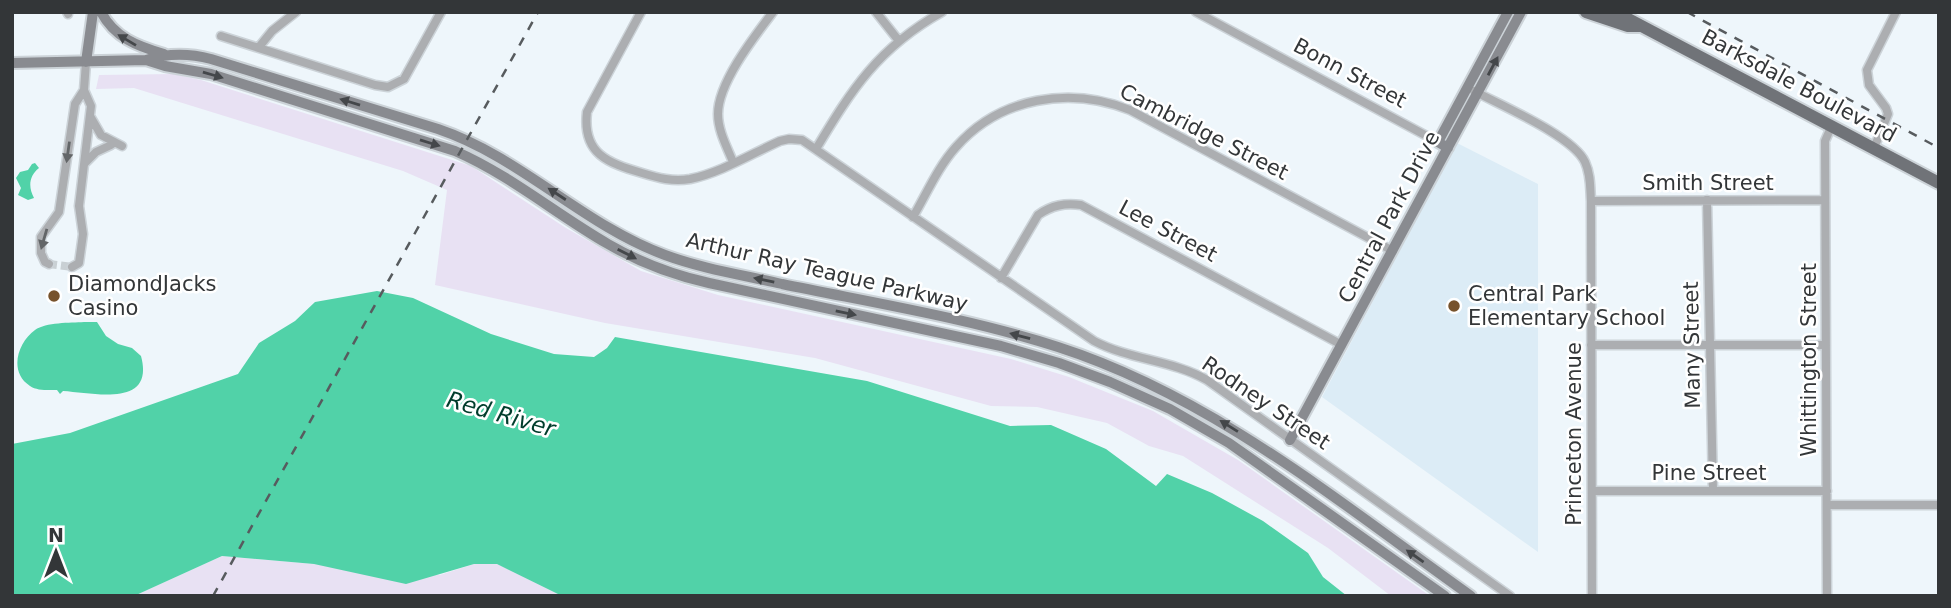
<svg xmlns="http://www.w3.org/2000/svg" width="1951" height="608" font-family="'DejaVu Sans',sans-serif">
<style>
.built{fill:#dcecf6}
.green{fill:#e8e1f3}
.water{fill:#51d2a8}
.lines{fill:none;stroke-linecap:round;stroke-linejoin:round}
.street-tunnel{stroke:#c9d0d4;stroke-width:8;stroke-dasharray:8 4;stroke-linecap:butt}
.street-casing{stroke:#ccd3d8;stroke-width:11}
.secondary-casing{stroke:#ccd3d8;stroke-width:14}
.primary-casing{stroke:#ccd3d8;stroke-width:16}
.street{stroke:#acaeb1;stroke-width:8}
.secondary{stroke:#898b90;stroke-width:10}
.primary{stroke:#707378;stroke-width:12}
.rail{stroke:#575b5e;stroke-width:2.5;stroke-dasharray:9 9;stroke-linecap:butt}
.oneway{fill:#44474a}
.oneway2{fill:#636668}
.poi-dot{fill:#76522c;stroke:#fff;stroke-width:2.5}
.labels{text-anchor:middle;stroke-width:5;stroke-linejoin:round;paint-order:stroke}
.street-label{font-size:21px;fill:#333638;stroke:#fff}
.poi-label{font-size:21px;fill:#333638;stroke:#fff;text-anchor:start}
.water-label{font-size:23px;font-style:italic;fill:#013d2c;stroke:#fff}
</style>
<rect width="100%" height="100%" fill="#eef6fb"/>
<path class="built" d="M1457 143 1538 184V552L1322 397Z"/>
<path class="green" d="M173 74 201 80 471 166 566 228 641 271 718 295 1011 359 1069 377 1153 411 1238 460 1430 596H1391L1328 548 1183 456 1149 446 1107 423 1037 407 991 406 815 358 605 323 435 285 447 190 403 171 134 88 96 89 99 75Z
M222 556 440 575 474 564H498L562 596H134Z"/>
<path class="water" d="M35 163 39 168C29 176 28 187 34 198L28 200 18 195 21 188 16 178 20 172 28 170 32 164Z
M377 291 413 298 491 334 554 354 594 357 607 348 615 337 867 381 1010 426 1051 425 1106 449 1156 486 1167 474 1212 493 1263 521 1308 553 1323 577 1347 596H562L497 564H474L406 584 314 564 222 556 134 596H12V444L70 433 238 374 259 343 295 321 315 302Z
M84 322H97L106 336 118 344 132 348 141 356C155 408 94 393 63 391L60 394 57 390C49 390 37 391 30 386 8 372 18 342 35 330 46 322 70 323 84 322Z"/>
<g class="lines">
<path class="street-tunnel" d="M49 264 72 267"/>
<g class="street-casing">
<path id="street" d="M67 12 68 14
M641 12 587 112C582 154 608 163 642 173 658 178 673 182 690 179 720 173 751 154 780 141L789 139 802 140 1094 341C1130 360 1172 360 1207 380L1510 596
M876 12 899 41
M1196 12 1438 142
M221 36 375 85 388 87 404 79 441 12
M259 47 272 31 296 12
M1474 91C1502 106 1573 136 1585 162 1591 175 1590 188 1591 201L1592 596
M90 116 101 135 122 146
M1874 148 1888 114 1886 108 1869 85 1867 70 1896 12
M816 149C852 89 878 48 942 12
M733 162C727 147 718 131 718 114 718 83 754 37 773 12
M85 163 96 152 111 145
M1707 200 1713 490
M1591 201 1825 200
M913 217C927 193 938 167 956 147 1000 97 1070 86 1130 110L1393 251
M49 264 45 262 41 253V237L59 212 75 104 84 90
M72 267 79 263 83 234 79 206 91 106 84 90 86 62
M1001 278 1038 215C1052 205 1065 203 1081 205L1342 345
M1591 345H1826
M1592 491H1827
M1827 505H1939
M1827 596 1825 141 1832 125"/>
</g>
<g class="secondary-casing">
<path id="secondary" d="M101 12C115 38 137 46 164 54
M146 60 165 66 211 74 455 151C510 175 556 214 608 244 639 262 673 275 709 283L1001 346 1059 363 1110 382 1170 409 1229 443 1445 596
M86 62 93 12
M12 63 146 60C168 53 188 53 211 59L438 129C521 157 583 225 665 255 703 269 743 275 782 284 874 303 968 318 1058 347 1213 397 1340 503 1471 596
M1448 148 1438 142 1508 12
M1290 440 1521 12"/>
</g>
<g class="primary-casing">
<path id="primary" d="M1586 12 1628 26H1639
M1615 12 1939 183"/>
</g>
<use href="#street" class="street"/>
<use href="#secondary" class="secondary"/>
<use href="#primary" class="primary"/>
<path class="rail" d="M1687 12 1939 148
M213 596 538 12"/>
</g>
<defs><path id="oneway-solid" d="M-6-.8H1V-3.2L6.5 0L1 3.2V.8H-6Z" transform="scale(1.75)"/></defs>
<g class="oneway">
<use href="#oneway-solid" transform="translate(127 40) rotate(-149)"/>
<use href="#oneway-solid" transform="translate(1493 66) rotate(-62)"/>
<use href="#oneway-solid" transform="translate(213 75) rotate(16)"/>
<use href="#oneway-solid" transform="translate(350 102) rotate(-163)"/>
<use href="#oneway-solid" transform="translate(430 143) rotate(17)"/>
<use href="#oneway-solid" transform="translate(557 194) rotate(-147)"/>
<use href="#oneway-solid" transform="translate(627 254) rotate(27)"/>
<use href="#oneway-solid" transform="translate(764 280) rotate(-168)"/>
<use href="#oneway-solid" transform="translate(846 313) rotate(12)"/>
<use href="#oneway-solid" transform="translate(1020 336) rotate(-165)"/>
<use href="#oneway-solid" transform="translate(1229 426) rotate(-148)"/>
<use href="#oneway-solid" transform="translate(1415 556) rotate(-145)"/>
</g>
<g class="oneway2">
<use href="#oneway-solid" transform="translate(68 152) rotate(98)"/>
<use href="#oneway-solid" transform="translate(44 239) rotate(106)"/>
</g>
<g class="poi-dot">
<circle cx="54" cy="296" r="7"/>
<circle cx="1454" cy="306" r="7"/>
</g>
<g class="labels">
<g class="street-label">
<text transform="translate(1350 73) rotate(28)" y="7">Bonn Street</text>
<text transform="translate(1799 86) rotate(28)" y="7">Barksdale Boulevard</text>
<text transform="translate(1204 132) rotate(27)" y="7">Cambridge Street</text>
<text x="1708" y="190">Smith Street</text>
<text transform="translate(1389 217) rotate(-62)" y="7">Central Park Drive</text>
<text transform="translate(1168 231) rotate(28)" y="7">Lee Street</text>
<text transform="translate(827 272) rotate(13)" y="7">Arthur Ray Teague Parkway</text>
<text transform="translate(1692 345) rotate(-91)" y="7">Many Street</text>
<text transform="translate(1809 360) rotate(-90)" y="7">Whittington Street</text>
<text transform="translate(1266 403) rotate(34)" y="7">Rodney Street</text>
<text transform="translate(1574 434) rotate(-90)" y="7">Princeton Avenue</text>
<text x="1709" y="480">Pine Street</text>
</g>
<g class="poi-label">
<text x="68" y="291">DiamondJacks<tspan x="68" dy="24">Casino</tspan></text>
<text x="1468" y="301">Central Park<tspan x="1468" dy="24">Elementary School</tspan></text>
</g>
<g class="water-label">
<text transform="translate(501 414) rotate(16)" y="8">Red River</text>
</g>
</g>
<rect width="1951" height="608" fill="none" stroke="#333638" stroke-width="28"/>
<g transform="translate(56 552)" stroke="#ffffff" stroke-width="5" paint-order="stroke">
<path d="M0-5L12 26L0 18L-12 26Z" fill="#333638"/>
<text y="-10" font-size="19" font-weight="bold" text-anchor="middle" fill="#333638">N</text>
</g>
</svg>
